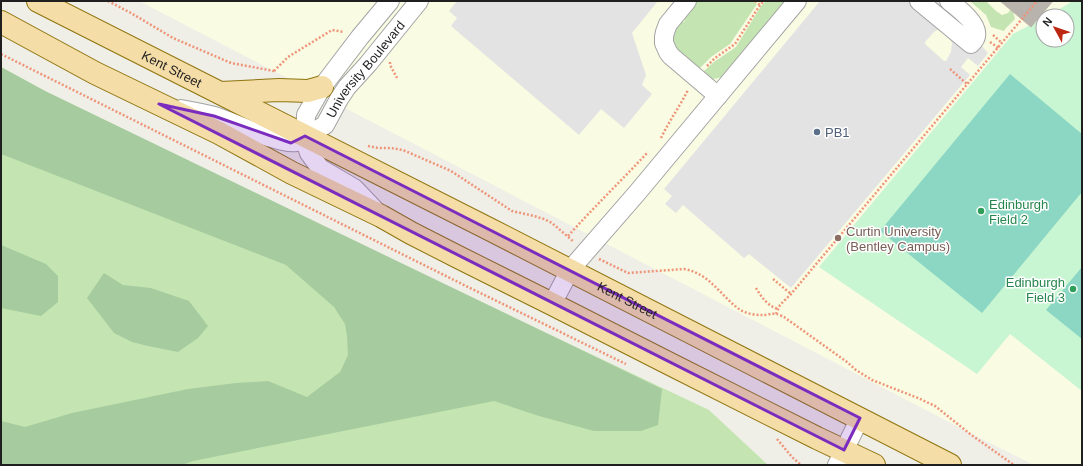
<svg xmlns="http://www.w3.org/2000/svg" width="1083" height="466" font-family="Helvetica,sans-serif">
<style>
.education{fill:#f9fce3;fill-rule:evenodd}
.grass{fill:#c4e5b1}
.forest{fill:#a6cb9f}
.park{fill:#c8f5d2}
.pitch{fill:#8cd7c4}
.parking{fill:#e3e3e3;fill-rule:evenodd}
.building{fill:#b8b3ac;stroke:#c0b6aa}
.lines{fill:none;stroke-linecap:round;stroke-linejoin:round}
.minor-casing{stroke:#a3a3a3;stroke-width:20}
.major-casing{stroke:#8e740d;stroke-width:24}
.path{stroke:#ee9579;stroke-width:2.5;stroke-dasharray:2 2;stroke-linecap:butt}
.minor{stroke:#fff;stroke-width:18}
.major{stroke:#f4dda7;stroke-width:22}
.marked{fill:#7b2cbf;fill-opacity:0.2;stroke:#7b2cbf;stroke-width:3;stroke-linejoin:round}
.service-dot{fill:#5c6f8a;stroke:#fff;stroke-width:1.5}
.leisure-dot{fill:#2e9e5b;stroke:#fff;stroke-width:1.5}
.education-dot{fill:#8d6e63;stroke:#fff;stroke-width:1.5}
.labels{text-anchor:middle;stroke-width:3;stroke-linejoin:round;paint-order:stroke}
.street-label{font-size:13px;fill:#1f1f1f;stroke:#fff}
.service-label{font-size:13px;fill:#4e5e75;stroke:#fff;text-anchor:start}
.leisure-label{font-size:13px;fill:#27864d;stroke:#fff;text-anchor:start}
.education-label{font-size:13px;fill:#785e54;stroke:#fff;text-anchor:start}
</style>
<rect width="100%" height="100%" fill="#efeee7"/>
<path class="education" d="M139 1H1082V465H1034L974 435ZM1043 16H1067V40H1043Z"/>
<path class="grass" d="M696 1H752L757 4 730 44 711 57 700 68H697L687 59 688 58 686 56 684 57C670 45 671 35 680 21L684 22 685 19 684 18V16Z
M766 1H785L721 77C714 80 711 79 705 75L704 71 714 62 736 47 761 6Z
M970 1H986L996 11 1002 15 1008 13 1012 8 1015 19 1006 28 1004 31 991 27 986 15Z
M1 67 45 91 397 262 709 410 768 465H1Z"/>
<path class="forest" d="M1 67 45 91 662 389 658 425 641 431H594L539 416 494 401 193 461 182 465H1V421L25 427 72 413 188 389 236 383 268 381 307 397 340 372 348 355 347 336 345 324 334 307 286 265 1 154Z
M1 245 46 264 58 276V302L41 316 1 308Z
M104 273 123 285 151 288 189 301 208 326 198 338 178 352 148 346 132 342 114 333 87 298Z"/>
<path class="park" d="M1073 1H1082V391L1010 334 977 374 819 267 1013 34 1043 18V40H1067V16H1048Z"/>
<path class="pitch" d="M1010 74 1082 134V192L982 313 880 231Z
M1082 267V339L1046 310Z"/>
<path class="parking" d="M457 1H658L632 33 646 75 642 85 652 94 624 128 601 109 579 135 451 26 457 18 449 11Z
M820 1H962L981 19 984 28 980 44 988 53 978 66 968 58 961 67 970 75 791 288 749 254 744 258 683 205 676 213 665 204 672 196 664 189ZM937 30H940L949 38 952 43 951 52 946 61H944L925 44V42L935 31Z"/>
<path class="building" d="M1000 1H1053L1031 27Z"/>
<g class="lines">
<g class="minor-casing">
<g id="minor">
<path d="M687 1 668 24 665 32 664 37V43L668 52 671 56 718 96"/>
<path d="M919 1 971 44C973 42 976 39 976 36 979 24 958 8 949 1"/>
<path id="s1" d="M181 109C192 111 203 113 214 116 232 121 281 146 296 142L325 125 339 99 347 87 368 64 419 1"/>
<path d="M375 210 354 188 320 168 309 153 305 141 306 115 322 87 360 37 390 1"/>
<path d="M552 304 570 270 637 193 797 1"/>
<path d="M837 465 860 418"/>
</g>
</g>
<g class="major-casing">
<g id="major">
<path id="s2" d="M38 1 491 230 950 465"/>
<path d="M1 22 95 73 219 133 292 173 381 216 411 233 458 257 552 304 670 364 817 438 874 465"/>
<path d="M221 93 279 90 308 91 322 87"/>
</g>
</g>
<path class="path" d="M108 1 131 13 173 38 231 63 274 71
M755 1 760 5
M993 35 1002 43
M990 42 1000 49
M1 54 472 289 626 364
M390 62V65L397 78
M707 66 715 58 735 44 760 5 764 1
M950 69 967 84
M274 71 288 57 332 30 344 32
M661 138C669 121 680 106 688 90
M368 146 378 148H391L403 150 451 171 512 211 534 216 544 219 552 223 574 242
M568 236C594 207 622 180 648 152
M599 259 628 273 684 269C709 273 720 295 739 309 746 314 755 315 763 315 767 315 772 313 776 314 778 314 782 316 784 317L847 362 856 370 872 380 918 398 935 406 970 434 1014 465
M773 279 791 294
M756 288C761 297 768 306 778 309
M776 314 780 305 791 294 1037 1
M777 439 792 457 801 465"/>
<use href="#minor" class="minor"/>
<use href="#major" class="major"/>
</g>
<path class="marked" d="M159 104 214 116 291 143 305 136 860 418 844 450Z"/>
<circle class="service-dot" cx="817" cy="132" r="4"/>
<g class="leisure-dot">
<circle cx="981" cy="211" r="4"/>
<circle cx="1073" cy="289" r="4"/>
</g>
<circle class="education-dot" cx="838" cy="238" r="4"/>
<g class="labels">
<g class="street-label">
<text dy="5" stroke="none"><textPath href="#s2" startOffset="150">Kent Street</textPath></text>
<text dy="5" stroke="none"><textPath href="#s1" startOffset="223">University Boulevard</textPath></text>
<text dy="5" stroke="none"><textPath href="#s2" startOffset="661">Kent Street</textPath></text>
</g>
<g class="service-label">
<text x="825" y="137">PB1</text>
</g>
<g class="leisure-label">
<text x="989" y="209">Edinburgh<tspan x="989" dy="15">Field 2</tspan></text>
<text x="1065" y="287" text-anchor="end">Edinburgh<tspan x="1065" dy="15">Field 3</tspan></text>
</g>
<g class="education-label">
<text x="846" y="236">Curtin University<tspan x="846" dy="15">(Bentley Campus)</tspan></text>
</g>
</g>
<rect width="1083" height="466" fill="none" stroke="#1f1f1f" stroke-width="4"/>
<g transform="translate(1055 28) rotate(310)"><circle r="19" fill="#ffffff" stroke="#a5a5a5"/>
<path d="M0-3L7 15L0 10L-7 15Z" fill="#bd2812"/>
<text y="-6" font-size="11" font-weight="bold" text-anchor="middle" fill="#1f1f1f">N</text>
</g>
</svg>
